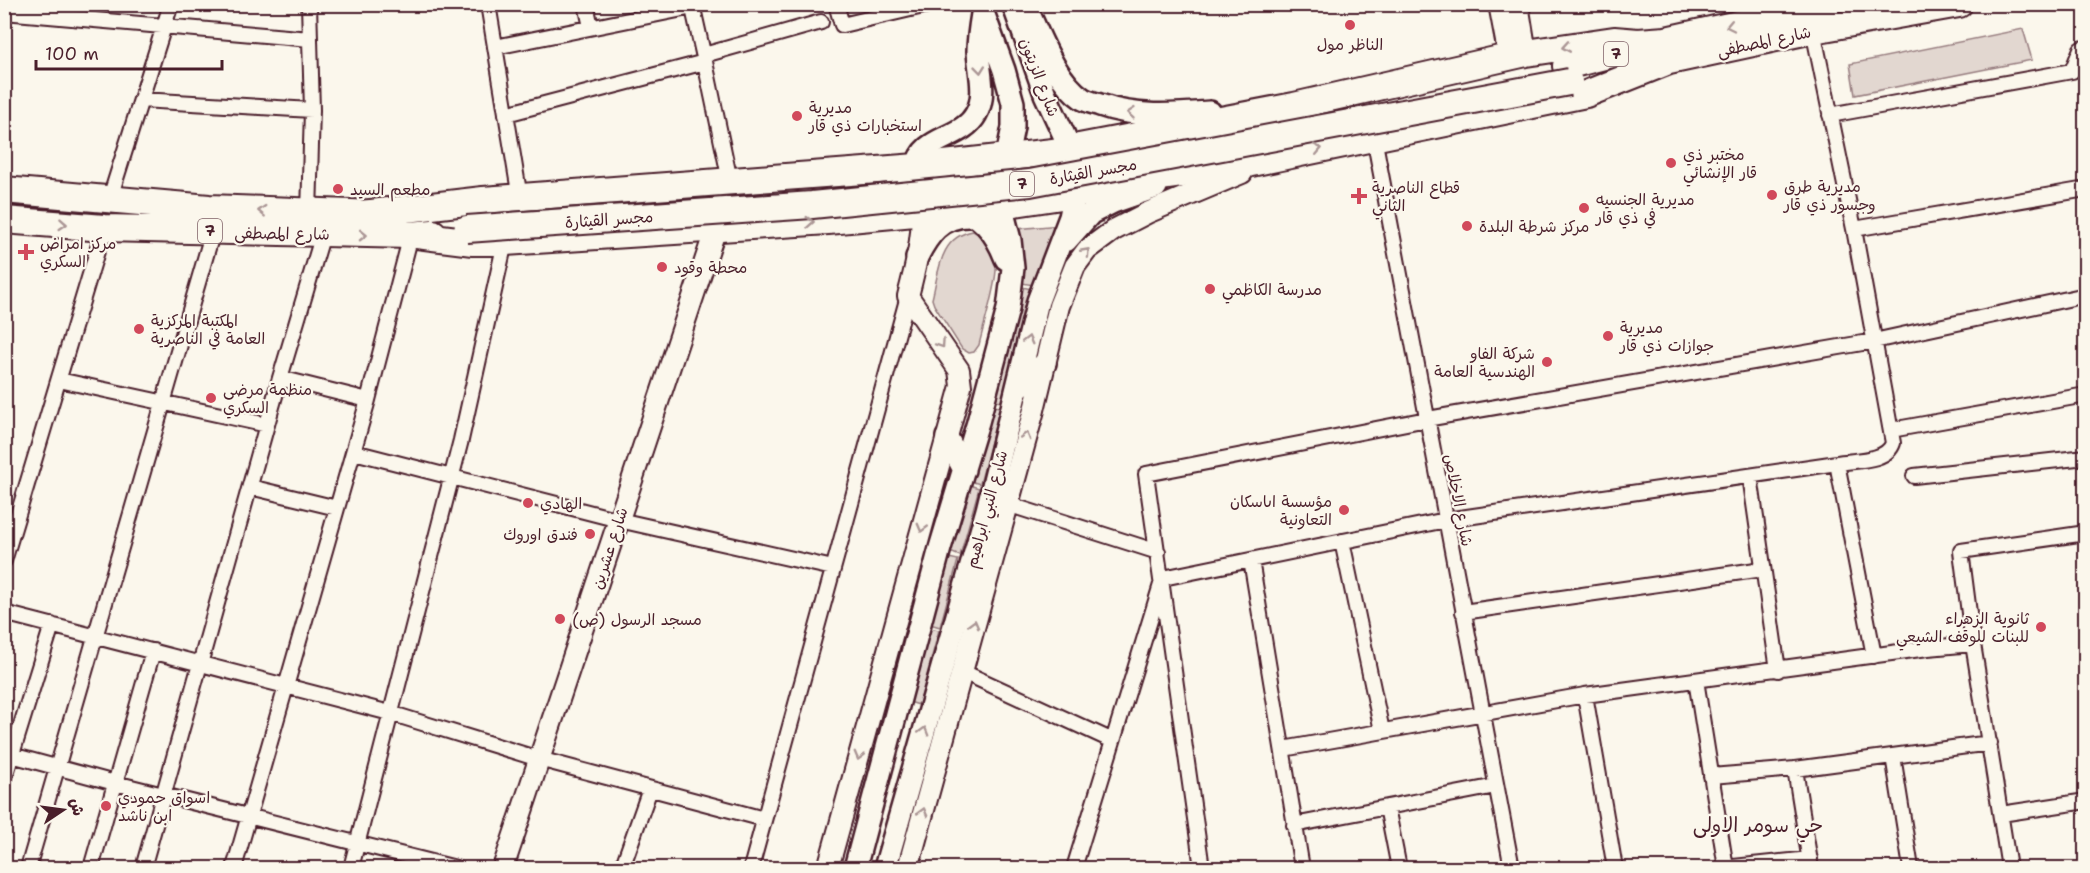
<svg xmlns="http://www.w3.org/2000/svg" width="2090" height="873" font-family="'Shantell Sans','Playpen Sans Arabic',sans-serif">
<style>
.green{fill:#e2d7d0;stroke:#967b7e;stroke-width:1.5}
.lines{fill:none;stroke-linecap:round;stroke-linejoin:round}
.street-casing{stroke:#4a1f2b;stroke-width:18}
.secondary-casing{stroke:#4a1f2b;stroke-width:24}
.primary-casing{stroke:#4a1f2b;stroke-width:26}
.highway-casing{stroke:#4a1f2b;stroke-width:30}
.street{stroke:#fbf7ec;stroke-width:14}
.secondary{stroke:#fbf7ec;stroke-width:20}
.primary{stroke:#fbf7ec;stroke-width:21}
.highway{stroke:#fbf7ec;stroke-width:26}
.highway-bridge-casing{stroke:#4a1f2b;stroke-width:30;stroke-linecap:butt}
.highway-bridge{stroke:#fbf7ec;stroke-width:26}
.oneway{stroke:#ab9695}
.poi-dot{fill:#d1495b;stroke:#fbf7ec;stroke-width:2}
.labels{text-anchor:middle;stroke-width:4.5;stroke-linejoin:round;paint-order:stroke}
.shield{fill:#fbf7ec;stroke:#7f6065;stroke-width:1.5}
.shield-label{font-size:15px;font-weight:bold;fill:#4a1f2b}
.street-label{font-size:16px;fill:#4a1f2b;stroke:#fbf7ec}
.poi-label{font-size:16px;fill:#4a1f2b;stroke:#fbf7ec;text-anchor:start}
.quarter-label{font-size:20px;fill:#4a1f2b;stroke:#fbf7ec}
</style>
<rect width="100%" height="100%" fill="#fbf7ec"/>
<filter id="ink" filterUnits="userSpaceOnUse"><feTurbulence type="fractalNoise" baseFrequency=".0167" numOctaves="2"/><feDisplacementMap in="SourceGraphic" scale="12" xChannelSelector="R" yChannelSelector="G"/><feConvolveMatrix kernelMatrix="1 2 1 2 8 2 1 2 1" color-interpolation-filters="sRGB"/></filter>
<g filter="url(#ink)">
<path class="green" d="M2023 29 2032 60 1855 95 1850 64Z
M1060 225 1033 285 1022 283C1026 263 1023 248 1016 229Z
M973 231C985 237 995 252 996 265 998 280 983 327 979 345L974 352 969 353 962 349 934 305 932 299C939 272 939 237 973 231Z
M1022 287 1032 289 1001 402 990 400Z
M989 405 1000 407 980 484 970 481Z
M969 485 979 488 960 556 950 552Z
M949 558 958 560 940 627 930 624Z
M930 628 939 630 919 705 909 702Z"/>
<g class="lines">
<g class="street-casing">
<path id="street" d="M488 4 520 198
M586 4 591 27
M836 4 842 25 932 4
M4 12 310 39
M495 47 693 7
M704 55 821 22
M705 62 730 181
M141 100 312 110
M506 114 705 62 692 4
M1830 115 2072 71 2081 49 2086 47
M1374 137 1512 868
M109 201 171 4
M309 213 312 110 309 4
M1854 229 2086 189
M280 378 368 400
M59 380 267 425
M1891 430 2086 395
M354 452 619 520 833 568
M1837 463 1874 656
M1750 476 1778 670
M1914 476 2086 457
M250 487 337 508
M1007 504 1158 552
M1342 541 1382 731
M1251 560 1302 868
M4 561 104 228
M1463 612 1763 569
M4 613 390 713 539 759 764 819
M961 671 1113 741
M1696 680 1726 868
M1585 695 1615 868
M1283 749 1585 695 1928 648 1973 644
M4 753 115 783 456 868
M1893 756 1911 868
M1795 769 1811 868
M1711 776 1795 769 1990 743
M4 780 52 625
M1387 807 1399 868
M2001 814 2086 801
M1294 825 1496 786
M28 868 213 231
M91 868 153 651
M143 868 280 378 323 234
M234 868 368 400 411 235
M351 868 461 440 505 242
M622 868 650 789
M751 868 908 296
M1074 868 1163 578 1446 520 1837 463C1854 460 1887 462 1893 443L1854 229 1813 30
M1202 868 1146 474 1427 419 1874 341 2086 295
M1724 868 1810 859
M2009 868 1973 644 1961 551 2086 533"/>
</g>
<g class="secondary-casing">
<path id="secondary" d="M1499 4 1509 57
M1518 4 1526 53
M503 868 716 228
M828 868 961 386 959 370 908 296C915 269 922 241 922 213 921 198 918 182 917 167
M908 868 1034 410 1059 306 1075 266 1087 250 1114 230 1147 213 1242 173"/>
</g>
<g class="primary-casing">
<path id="primary" d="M1031 18C1043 45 1058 82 1083 99 1088 102 1095 103 1100 105 1136 118 1172 115 1210 112
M917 167C921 136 962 140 976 114 987 95 979 72 978 51 978 39 980 26 982 14
M957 209C982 213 997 236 1006 259
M1066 241 1091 213 1113 202 1156 187
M917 257C928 235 941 216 969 216
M1017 389 1045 363
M947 437 964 470
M855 868 940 548 978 422 1008 309 1013 268 1010 240 1001 205 1000 191 1013 127V103L1004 70 980 4
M885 868 987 510 1038 301 1070 217 1075 194V168L1070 148 1045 94 1013 4"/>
</g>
<g class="highway-casing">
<path id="highway" d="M1655 64 1813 30 1959 4
M1566 66 1666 40 1828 4
M4 190 209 208 378 214
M363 214 483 200 917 167 1053 152 1294 106 1526 53 1614 40 1638 42 1666 40
M4 220 104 228 411 235 433 233
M417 235 473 242H505L828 221 1001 205 1075 194 1160 177 1232 167 1586 94 1669 61"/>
</g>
<use href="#street" class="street"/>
<use href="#secondary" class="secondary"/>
<use href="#primary" class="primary"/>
<use href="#highway" class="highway"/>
<g class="highway-bridge-casing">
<path id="highway-bridge" d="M467 229 812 205 1030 183 1569 82"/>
</g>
<use href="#highway-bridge" class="highway-bridge"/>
</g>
<defs><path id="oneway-chevron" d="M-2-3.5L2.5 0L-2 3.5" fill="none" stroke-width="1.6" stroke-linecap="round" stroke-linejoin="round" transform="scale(1.5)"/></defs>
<g class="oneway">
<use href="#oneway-chevron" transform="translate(1730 26) rotate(168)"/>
<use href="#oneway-chevron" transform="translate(1566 47) rotate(170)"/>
<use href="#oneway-chevron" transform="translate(980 69) rotate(84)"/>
<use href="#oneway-chevron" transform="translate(1131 113) rotate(-175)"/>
<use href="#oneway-chevron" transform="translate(1318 149) rotate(-12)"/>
<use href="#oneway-chevron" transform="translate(262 211) rotate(-177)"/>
<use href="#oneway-chevron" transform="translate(810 222) rotate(-4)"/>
<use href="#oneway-chevron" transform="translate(63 224) rotate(4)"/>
<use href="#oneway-chevron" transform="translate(363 235) rotate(1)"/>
<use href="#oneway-chevron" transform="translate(1086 252) rotate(-48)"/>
<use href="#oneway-chevron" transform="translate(1028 340) rotate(-76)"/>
<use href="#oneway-chevron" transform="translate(941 344) rotate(56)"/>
<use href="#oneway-chevron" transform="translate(1026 436) rotate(-74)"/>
<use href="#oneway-chevron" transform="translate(922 528) rotate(105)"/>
<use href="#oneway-chevron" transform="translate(974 624) rotate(-75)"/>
<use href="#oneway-chevron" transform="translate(924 731) rotate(-74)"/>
<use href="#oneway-chevron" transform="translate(859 756) rotate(105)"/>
<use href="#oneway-chevron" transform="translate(923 812) rotate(-75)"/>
</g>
</g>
<g class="poi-dot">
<circle cx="1350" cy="25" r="6"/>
<circle cx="797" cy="116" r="6"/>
<circle cx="1671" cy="163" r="6"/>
<circle cx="338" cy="189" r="6"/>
<circle cx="1772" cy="195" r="6"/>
<path d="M1356 187h6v6h6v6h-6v6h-6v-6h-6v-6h6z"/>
<circle cx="1584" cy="208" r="6"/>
<circle cx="1467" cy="226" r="6"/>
<path d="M23 243h6v6h6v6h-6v6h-6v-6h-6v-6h6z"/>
<circle cx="662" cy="267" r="6"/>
<circle cx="1210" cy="289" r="6"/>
<circle cx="139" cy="329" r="6"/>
<circle cx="1608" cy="336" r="6"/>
<circle cx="1547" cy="362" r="6"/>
<circle cx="211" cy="398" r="6"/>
<circle cx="528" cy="503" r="6"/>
<circle cx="1344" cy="510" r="6"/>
<circle cx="590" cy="534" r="6"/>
<circle cx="560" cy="619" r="6"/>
<circle cx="2041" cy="627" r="6"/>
<circle cx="106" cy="806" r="6"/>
</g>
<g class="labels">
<g class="shield">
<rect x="1604" y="42" width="24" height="24" rx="4.5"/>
<rect x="1010" y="172" width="24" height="24" rx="4.5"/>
<rect x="198" y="219" width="24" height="24" rx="4.5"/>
</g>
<g class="shield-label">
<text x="1616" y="59">7</text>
<text x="1022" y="189">7</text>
<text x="210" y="236">7</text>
</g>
<g class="street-label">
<text transform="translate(1764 41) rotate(-12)" y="6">شارع المصطفى</text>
<text transform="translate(1040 77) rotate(69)" y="6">شارع الزيتون</text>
<text transform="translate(1093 171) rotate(-10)" y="6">مجسر القيثارة</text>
<text transform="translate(609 219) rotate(-4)" y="6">مجسر القيثارة</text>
<text transform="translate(282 233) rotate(1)" y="6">شارع المصطفى</text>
<text transform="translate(1459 500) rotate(79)" y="6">شارع الاخلاص</text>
<text transform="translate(986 509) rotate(-75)" y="6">شارع النبي ابراهيم</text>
<text transform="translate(609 548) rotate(-72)" y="6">شارع عشرين</text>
</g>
<g class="poi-label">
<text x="1350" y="50" text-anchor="middle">الناظر مول</text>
<text x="809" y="113">مديرية<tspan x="809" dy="18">استخبارات ذي قار</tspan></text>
<text x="1683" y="160">مختبر ذي<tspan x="1683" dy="18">قار الإنشائي</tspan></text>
<text x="1784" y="192">مديرية طرق<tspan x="1784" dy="18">وجسور ذي قار</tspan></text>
<text x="1372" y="193">قطاع الناصرية<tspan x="1372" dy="18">الثاني</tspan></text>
<text x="350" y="195">مطعم السيد</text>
<text x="1596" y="205">مديرية الجنسيه<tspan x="1596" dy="18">في ذي قار</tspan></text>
<text x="1479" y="232">مركز شرطة البلدة</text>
<text x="40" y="249">مركز امراض<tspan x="40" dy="18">السكري</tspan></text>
<text x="674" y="273">محطة وقود</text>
<text x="1222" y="295">مدرسة الكاظمي</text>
<text x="151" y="326">المكتبة المركزية<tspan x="151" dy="18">العامة في الناصرية</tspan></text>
<text x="1620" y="333">مديرية<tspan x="1620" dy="18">جوازات ذي قار</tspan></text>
<text x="1535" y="359" text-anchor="end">شركة الفاو<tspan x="1535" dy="18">الهندسية العامة</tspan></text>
<text x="223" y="395">منظمة مرضى<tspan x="223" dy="18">السكري</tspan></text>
<text x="1332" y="507" text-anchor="end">مؤسسة اىاسكان<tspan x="1332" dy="18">التعاونية</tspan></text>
<text x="540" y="509">الهادي</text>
<text x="578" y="540" text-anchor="end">فندق اوروك</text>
<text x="2029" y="624" text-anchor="end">ثانوية الزهراء<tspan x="2029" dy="18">للبنات للوقف الشيعي</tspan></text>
<text x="572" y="625">مسجد الرسول (ص)</text>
<text x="118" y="803">اسواق حمودي<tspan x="118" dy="18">ابن ناشد</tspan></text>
</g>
<g class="quarter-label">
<text x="1758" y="832">حي سومر الاولى</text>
</g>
</g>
<rect width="2090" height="873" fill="none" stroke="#fbf7ec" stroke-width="24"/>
<rect x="12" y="12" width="2066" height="849" fill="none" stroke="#4a1f2b" stroke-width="2" filter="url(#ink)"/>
<g transform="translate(63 810) rotate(77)" stroke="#fbf7ec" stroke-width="4.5" paint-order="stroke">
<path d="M0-4.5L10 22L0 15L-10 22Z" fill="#4a1f2b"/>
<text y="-9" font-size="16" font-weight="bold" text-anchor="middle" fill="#4a1f2b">ش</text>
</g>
<path d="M36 60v9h186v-9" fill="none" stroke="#4a1f2b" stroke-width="3"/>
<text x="45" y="60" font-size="18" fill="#4a1f2b" stroke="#fbf7ec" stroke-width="4.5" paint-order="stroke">100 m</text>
</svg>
